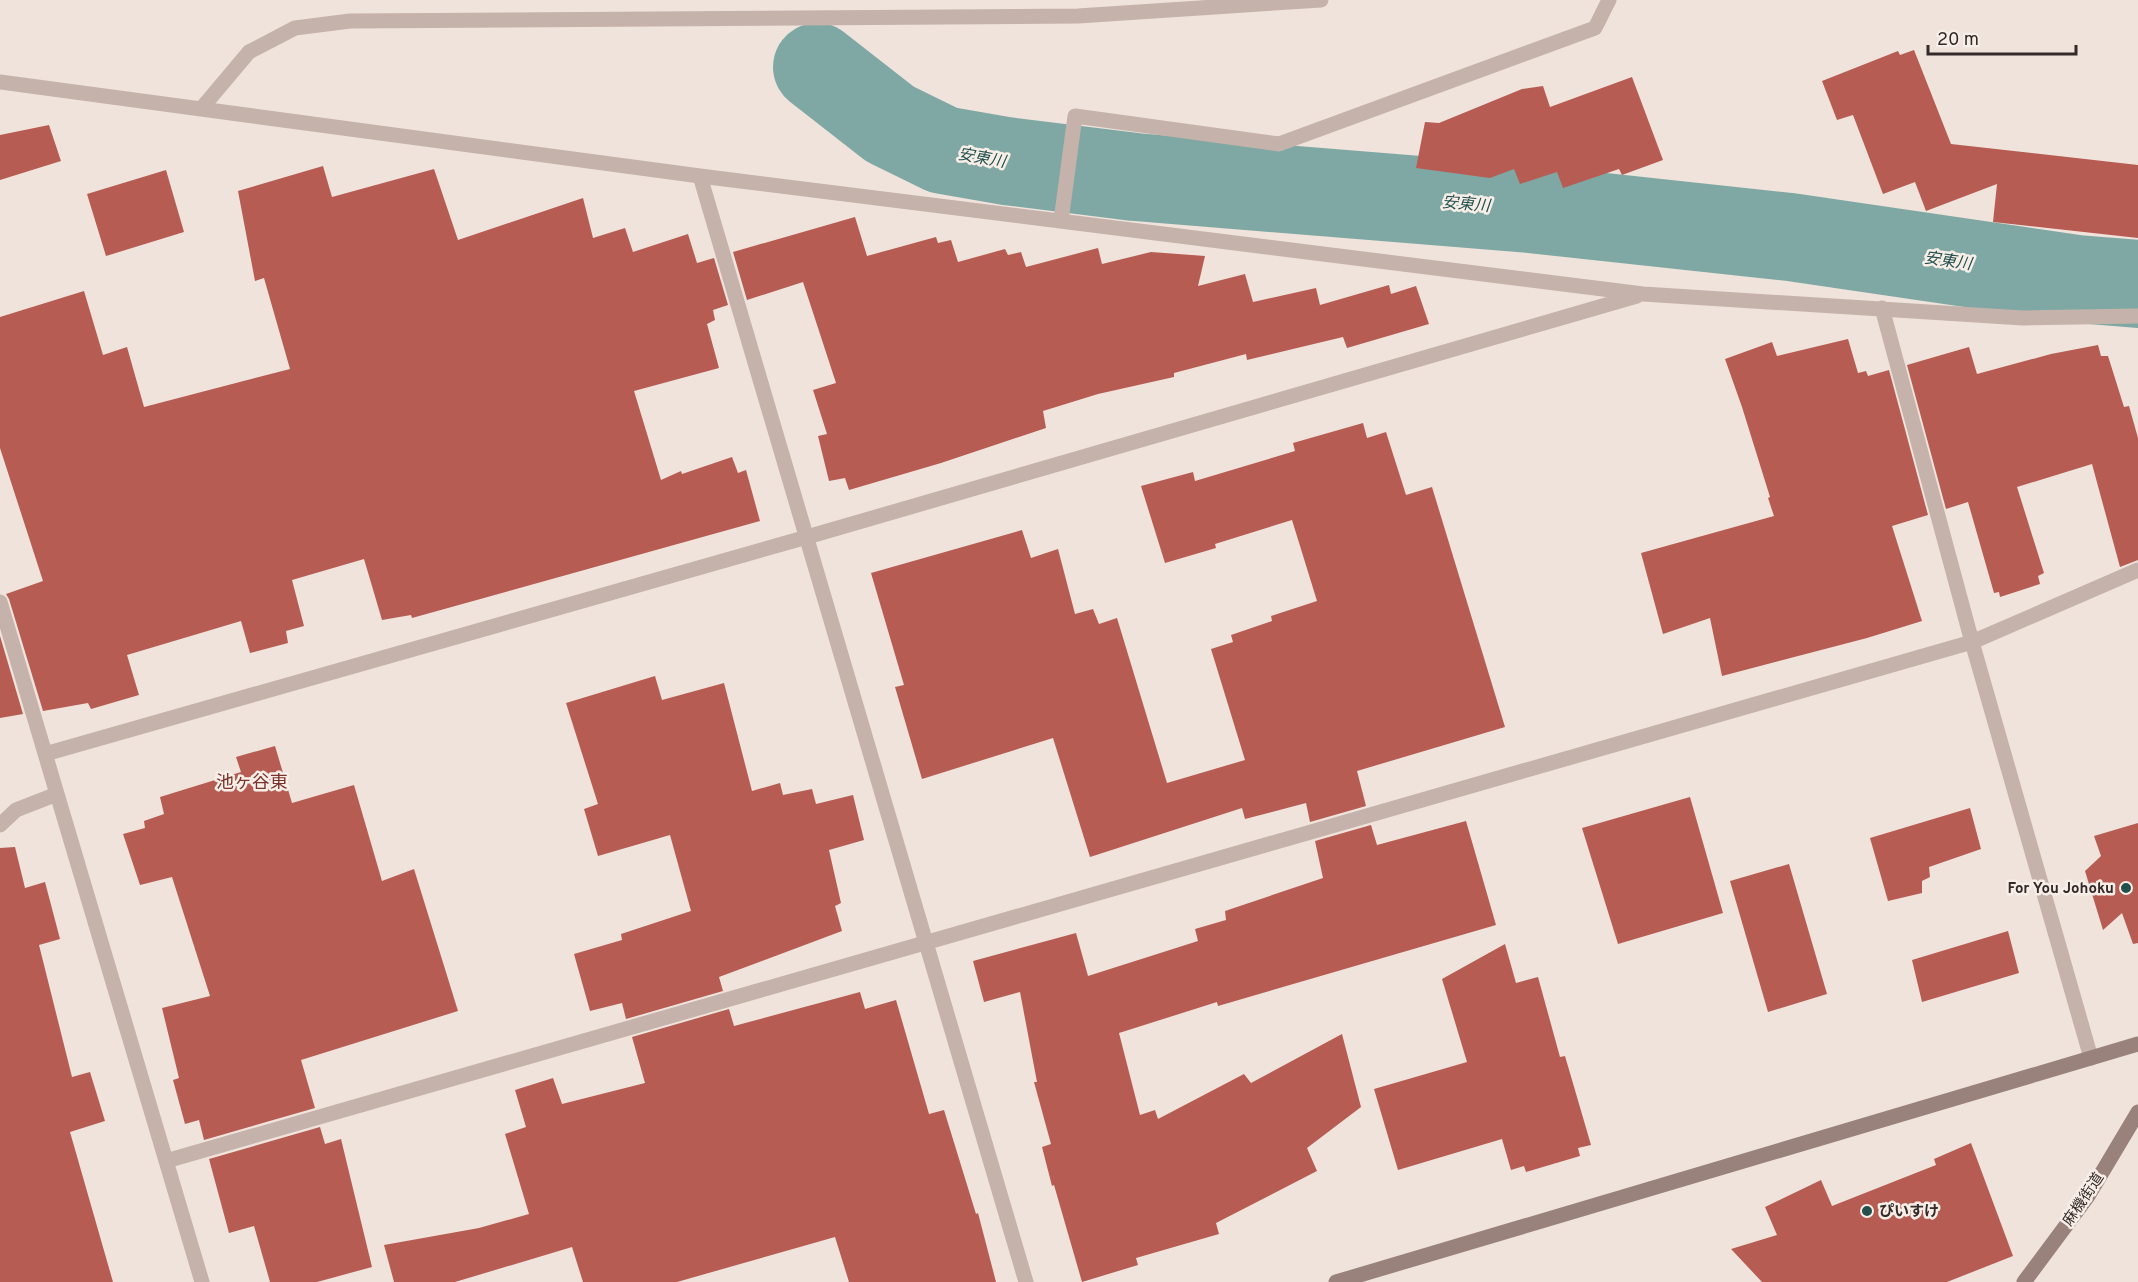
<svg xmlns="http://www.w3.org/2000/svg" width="2138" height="1282" font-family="Overpass,'Noto Sans JP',sans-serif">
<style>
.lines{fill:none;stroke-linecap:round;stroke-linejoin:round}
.river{stroke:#7fa8a4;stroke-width:88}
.building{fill:#b75c52}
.street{stroke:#c5b2aa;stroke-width:15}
.secondary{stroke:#99827b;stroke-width:15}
.poi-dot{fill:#23504d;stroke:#f7eee8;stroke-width:2}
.labels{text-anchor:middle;stroke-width:5;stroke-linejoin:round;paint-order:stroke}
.poi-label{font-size:15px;font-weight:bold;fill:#342a28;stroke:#f7eee8;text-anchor:end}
.street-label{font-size:15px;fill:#342a28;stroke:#f7eee8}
.water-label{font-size:16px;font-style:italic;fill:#23504d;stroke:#f7eee8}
.quarter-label{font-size:18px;fill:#79332b;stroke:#f7eee8}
</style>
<rect width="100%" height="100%" fill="#efe3dc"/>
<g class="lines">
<path class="river" d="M817 67 890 124 943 150 1006 161 1135 177 1530 209 1790 237 2077 279 2138 284"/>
</g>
<path class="building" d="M1914 50 1951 144 2138 165V238L1993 222 1997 184 1926 211 1915 182 1883 194 1853 115 1837 120 1822 81 1898 51 1900 55Z
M1632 77 1663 160 1622 175 1619 169 1563 188 1557 172 1520 184 1514 169 1490 178 1416 168 1425 122 1439 123 1522 89 1543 86 1550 107Z
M49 125 61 161 0 180V135Z
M323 166 332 197 434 169 458 240 583 198 593 238 625 228 633 252 688 234 697 263 714 258 728 305 713 310 715 320 707 324 719 368 634 391 661 480 681 471 682 474 732 457 738 473 746 470 760 521 412 618 411 615 382 620 364 559 292 580 304 626 286 631 288 643 250 653 241 621 127 655 139 695 91 709 88 703 43 711 9 599 6 594 43 581 0 448V317L84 291 103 355 127 347 144 407 290 369 264 278 255 281 238 191Z
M166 170 184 232 106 256 87 194Z
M855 217 867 256 936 237 938 243 951 240 958 262 1005 249 1008 255 1021 252 1026 267 1098 248 1102 264 1151 252 1205 256 1198 286 1245 274 1253 302 1316 288 1320 305 1389 285 1391 294 1416 286 1429 324 1347 348 1343 337 1247 360 1246 354 1174 373V377L1098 394 1043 411 1046 428 941 463 849 490 845 478 829 481 818 436 827 434 813 390 836 383 803 282 747 300 733 252Z
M1848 339 1858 373 1866 371 1868 376 1889 370 1928 515 1892 526 1922 621 1867 638 1722 676 1710 618 1663 634 1641 553 1774 516 1768 498 1770 497 1742 407 1725 359 1772 342 1777 356Z
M2098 345 2101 356H2108L2124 407 2129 406 2138 438V560L2120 567 2092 464 2017 487 2044 573 2038 576 2040 584 2000 597 1999 592 1994 593 1968 502 1946 509 1907 365 1969 347 1977 374 2051 354Z
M1363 423 1367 438 1386 432 1406 495 1432 487 1505 727 1357 771 1366 806 1310 822 1306 803 1245 819 1242 808 1090 857 1053 738 922 779 895 687 904 685 871 573 1022 530 1031 558 1058 549 1075 614 1093 609 1099 624 1117 618 1167 783 1245 760 1211 649 1233 642 1231 635 1272 621 1271 616 1317 601 1292 520 1215 544 1216 548 1165 563 1141 486 1193 472 1195 481 1295 451 1293 443Z
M0 636 23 714 0 718Z
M655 676 662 700 724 683 752 791 780 783 783 795 812 789 816 804 853 795 864 840 829 850 841 903 835 906 842 931 719 977 723 991 626 1019 622 1003 590 1011 574 954 622 940 621 934 691 911 670 835 598 856 584 809 598 804 566 703Z
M275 746 292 803 354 785 382 881 414 869 458 1011 301 1060 315 1108 204 1140 199 1120 185 1124 173 1080 179 1078 162 1008 210 996 172 877 140 885 123 834 145 828 144 821 164 814 160 797 241 772 236 757Z
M1690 797 1723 913 1618 944 1582 828Z
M1970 808 1981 849 1929 867 1930 877 1922 881V893L1888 901 1870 838Z
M1466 821 1496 925 1218 1006 1217 1002 1119 1033 1140 1115 1155 1110 1158 1119 1244 1074 1251 1083 1342 1034 1361 1107 1307 1148 1317 1171 1216 1223 1219 1234 1136 1258 1138 1265 1082 1282 1054 1185 1052 1186 1042 1147 1051 1144 1034 1082H1037L1020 992 984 1002 973 961 1076 933 1088 976 1198 941 1195 929 1226 920 1225 911 1323 878 1315 841 1371 825 1377 845Z
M2138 823V943L2133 944 2122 913 2103 930 2085 871 2101 856 2094 836Z
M15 847 25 888 45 882 60 939 39 945 72 1077 90 1072 105 1121 70 1132 113 1282H0V848Z
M1789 864 1827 994 1768 1012 1730 881Z
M2008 931 2019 973 1922 1002 1912 960Z
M1505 944 1516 983 1538 977 1560 1057 1565 1056 1591 1145 1578 1148 1580 1156 1526 1172 1524 1166 1511 1170 1502 1139 1398 1170 1374 1089 1467 1062 1442 979Z
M860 992 865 1009 896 1000 929 1114 944 1110 976 1214 978 1213 996 1282H849L835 1237 677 1282H583L572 1247 455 1282H394L384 1245 479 1228 529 1214 505 1134 526 1127 515 1090 553 1078 562 1104 645 1083 632 1037 729 1009 734 1026Z
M320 1127 325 1144 341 1139 372 1267 317 1282H270L254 1226 229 1233 209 1159Z
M1971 1143 2013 1256 1947 1282H1762L1731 1249 1777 1235 1765 1207 1821 1180 1832 1206 1936 1165 1934 1159Z"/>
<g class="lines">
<path class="street" d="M0 82 700 176 1643 294 2023 318 2138 316
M201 109 249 52 295 28 350 21 1078 16 1321 0
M700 176 1026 1282
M1061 221 1075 116 1279 144 1595 28 1609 0
M1882 308 1972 642 2091 1058
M0 602 202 1282
M45 754 807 537 1637 296
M0 825 16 810 57 794
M166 1161 1972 642 2138 570"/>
<path class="secondary" d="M1336 1282 2138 1044
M2024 1282 2088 1196 2138 1112"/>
</g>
<g class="poi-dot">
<circle cx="2126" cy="888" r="6"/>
<circle cx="1867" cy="1211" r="6"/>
</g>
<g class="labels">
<g class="poi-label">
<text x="2114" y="893">For You Johoku</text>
<text x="1879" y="1216" text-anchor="start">ぴいすけ</text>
</g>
<g class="street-label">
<text transform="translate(2083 1199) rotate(-56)" y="5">麻機街道</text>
</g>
<g class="water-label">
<text transform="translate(982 157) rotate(10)" y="6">安東川</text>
<text transform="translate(1466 203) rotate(5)" y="6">安東川</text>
<text transform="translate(1948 260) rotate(8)" y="6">安東川</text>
</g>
<g class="quarter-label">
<text x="252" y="788">池ヶ谷東</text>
</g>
</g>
<path d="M1928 45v9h148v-9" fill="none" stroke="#342a28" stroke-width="3"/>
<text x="1937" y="45" font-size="18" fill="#342a28" stroke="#f7eee8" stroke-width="4.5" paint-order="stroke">20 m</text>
</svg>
